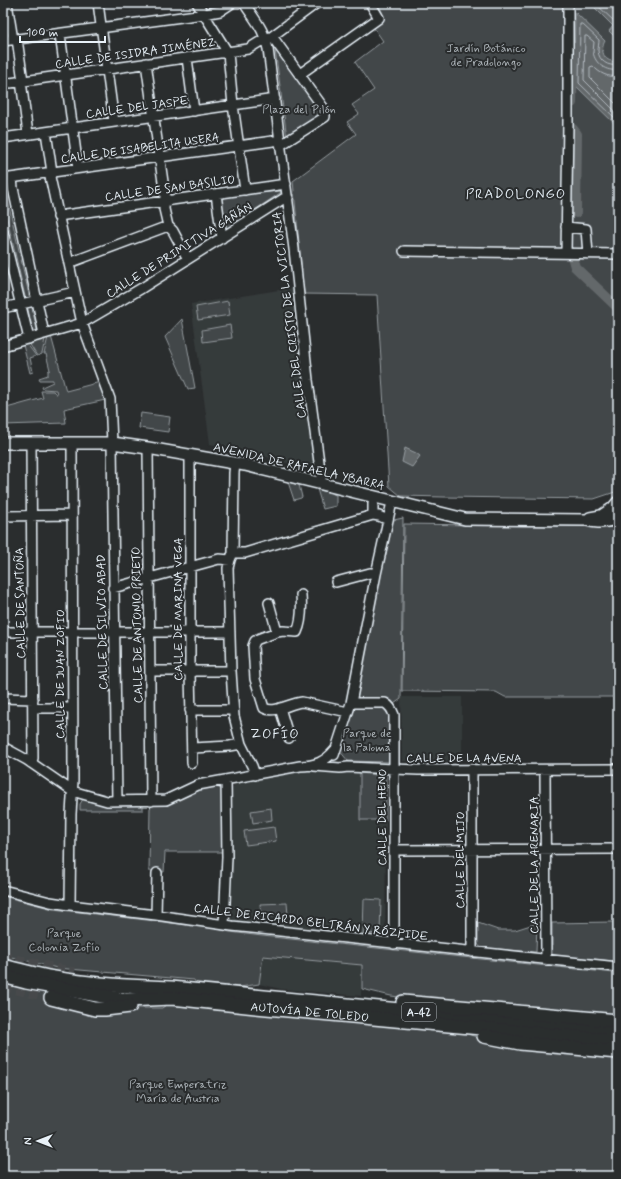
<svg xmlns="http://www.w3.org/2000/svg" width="621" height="1179" font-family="Mynerve,sans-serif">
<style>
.built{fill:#363a3b}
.green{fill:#424648;stroke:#959ca0}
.water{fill:#63686b;stroke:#989fa3}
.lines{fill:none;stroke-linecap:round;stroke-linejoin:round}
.shore{stroke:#b3bac0;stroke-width:1}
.river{stroke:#63686b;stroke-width:10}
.minor-tunnel{stroke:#464a4c;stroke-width:9;stroke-dasharray:9 4.5;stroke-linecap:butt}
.minor-casing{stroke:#e8f1f8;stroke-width:12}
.major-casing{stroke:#e8f1f8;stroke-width:14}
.highway-casing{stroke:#e8f1f8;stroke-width:16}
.minor{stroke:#2a2d2e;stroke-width:9}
.major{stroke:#2a2d2e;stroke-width:11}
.highway{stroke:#2a2d2e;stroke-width:13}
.labels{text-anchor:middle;stroke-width:4;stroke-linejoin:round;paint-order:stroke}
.shield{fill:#2a2d2e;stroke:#afb6bb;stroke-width:1}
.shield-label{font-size:11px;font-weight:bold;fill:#e8f1f8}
.park-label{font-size:12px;fill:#aeb5ba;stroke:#2a2d2e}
.street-label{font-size:12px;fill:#e8f1f8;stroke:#2a2d2e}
.quarter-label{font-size:14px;letter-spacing:1px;fill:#e8f1f8;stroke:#2a2d2e}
</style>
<rect width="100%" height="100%" fill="#2a2d2e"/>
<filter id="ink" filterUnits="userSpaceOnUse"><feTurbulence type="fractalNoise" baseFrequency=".025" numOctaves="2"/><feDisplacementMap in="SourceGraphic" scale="8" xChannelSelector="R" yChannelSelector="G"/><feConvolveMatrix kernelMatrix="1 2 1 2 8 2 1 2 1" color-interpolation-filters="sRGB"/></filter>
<g filter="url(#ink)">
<path class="built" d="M292 288 317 472 250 452 210 444 191 304Z
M401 697H462V761H402Z
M301 771 360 773V820H386L385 937 230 920 232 857V788L236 782Z
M263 956 362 965 361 996 281 989 259 984Z"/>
<path class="green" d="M377 3H618V491L594 499 444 497 401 496 389 486 377 295 304 294 293 181 356 134 347 122 359 114 352 105 374 90 355 62 383 41 374 28C386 19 385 15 377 3Z
M276 48 322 112 321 114 287 138 275 49Z
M283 191 225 230 219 196Z
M6 193 37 330 33 331 3 201V194Z
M228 301 230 315 198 320 196 307Z
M182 319 195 388 188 389 165 337Z
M230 325 232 338 203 342 202 330Z
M51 336 66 391 104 381 110 399 64 409 66 423 3 425V409L43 398 41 391H53L56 394H57L56 390 43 389 42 387 53 382V380H40L39 378 48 375V371L50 370 46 354H44L48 337Z
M45 339 42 354 37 356 29 343Z
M27 344 36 356 30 358 33 372 30 373 23 345Z
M141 413 170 417 168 432 139 428Z
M288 482 299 485 302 497 301 498 294 500Z
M317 489 336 495V506L323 509Z
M403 518 401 699 391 706 389 762 348 761 339 750 354 711 389 521Z
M404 524 618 527V703L613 697H505L496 692 402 691Z
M360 773 386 776V820H360Z
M215 786 221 789 222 792 224 852H165L164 872 149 871 150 808 152 806 168 803 204 788Z
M83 799H86L143 804V810H80V804Z
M271 808 272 820 253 823 251 811Z
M274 827 276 841 246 845 244 831Z
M3 896 53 909 214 928 230 932 262 936 614 973 618 972V1016L422 1000 391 996 362 989V965L263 956 259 984 227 989 198 986 194 980 57 968 3 955Z
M364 899 381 900 380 934 363 933Z
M287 903 288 916H261L260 904Z
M613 922V961L552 955V923Z
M478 923 498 930H515L537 923 536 952 484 948 480 947 478 944Z
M3 981 36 989 52 995 51 999 131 1008H162L166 1005 457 1031 487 1040 618 1056V1176H3Z"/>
<path class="water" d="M590 3H618V37H615L609 31 613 26Z
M575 12 605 41C599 51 605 64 618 61V127L574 84Z
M405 448 416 453 420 456 412 467 402 462Z"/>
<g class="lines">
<path class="shore" d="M595 3 616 23 617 27 616 31 618 33
M618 65C608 67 599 61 598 51 598 47 599 43 599 40L582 24H580L579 83 618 121
M618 70C606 72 595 64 593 52 593 49 594 45 594 42L587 36H585L584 80 618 114
M618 76C608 78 599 73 593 66L590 67V78L618 106"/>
<path class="river" d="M572 103 573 48H575
M573 129 577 134 576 213
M573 260 575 267 618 308"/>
<path class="minor-tunnel" d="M3 956 75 972
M3 987 51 998"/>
<g class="minor-casing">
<path id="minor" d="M7 3 13 40
M98 3 114 122
M197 3 228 53 233 105 245 190
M244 3C254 19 265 30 268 49L294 249 308 380 321 477 320 483
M60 34 78 168
M271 37 274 39 325 110V117L284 143 280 144
M17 39 23 81
M3 41 204 14 220 11 232 3
M187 58 194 111
M146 63 165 196 164 209 168 226 173 231 188 259
M300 74 379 18 370 3
M21 81 28 134
M3 84 248 49 266 38 271 37 317 3
M46 132 52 172 50 177 82 323 110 399 112 443 117 801
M3 138 275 99
M12 178 13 188 44 334
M3 179 280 140
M216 194 222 238
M58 217 65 215 286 184
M566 227 586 229 588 254
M3 232 29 339
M404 251 618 254
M566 253 568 123V3
M69 263 168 226
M3 308 75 292
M3 346 82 323 142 288 283 199 288 198
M31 443 33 758 31 763
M148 448 151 801
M190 455V672L192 763
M373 515V504L375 497
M3 516 72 515
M233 553 234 473 235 463
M230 560 228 568 231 671 234 716 241 744 252 766 255 775
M336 582 370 573 376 574
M113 588 219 559 230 560 233 553H245L373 515 379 516 388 520
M301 595C302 608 302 621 297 632L283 631 277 632 258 639 255 641 253 646 255 679 264 708C275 714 290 703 302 702L348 712
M269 603 277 632
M3 632H230
M150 671H231
M3 698 33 699
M351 703H385C390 706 392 709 394 715V944
M33 708H72
M280 708 289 738
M190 710H233
M3 747 27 760 72 791 107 801 166 800 198 785 300 766C315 766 325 762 335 750
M192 748 230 746 241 744
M334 755 351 703 376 574 392 502
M314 766 340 768 348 767 418 770 618 769
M472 769V952
M545 770 546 960
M394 850 618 849
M3 890 50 902 70 905 156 915 232 926 618 967
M70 905 71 814 73 781 72 443
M156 915 157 873
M224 925 227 857 226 780"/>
</g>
<g class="major-casing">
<path id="major" d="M3 443H112L148 448 245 465 465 519 587 520C597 524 607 521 617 519
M590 518 601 516 613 508 618 502"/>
</g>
<g class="highway-casing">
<g id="highway">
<path d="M3 966C20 970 37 975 54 978 93 985 132 987 171 988L618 1031"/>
<path id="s1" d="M3 976 26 982 125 1000 172 998 256 1007 618 1041"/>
<path d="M51 998 95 1009H105L130 1006"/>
<path d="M403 1002 618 1021"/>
<path d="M484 1036 520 1043 618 1052"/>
</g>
</g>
<use href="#minor" class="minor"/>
<use href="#major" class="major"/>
<use href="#highway" class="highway"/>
</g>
</g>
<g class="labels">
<rect class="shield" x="402" y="1003" width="34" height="18" rx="3"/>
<g class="shield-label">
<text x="419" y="1016">A-42</text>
</g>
<g class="park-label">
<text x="486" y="52">Jardín Botánico<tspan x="486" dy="14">de Pradolongo</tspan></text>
<text x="299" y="113">Plaza del Pilón</text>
<text x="367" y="737">Parque de<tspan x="367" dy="14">la Paloma</tspan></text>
<text x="64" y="937">Parque<tspan x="64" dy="14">Colonia Zofío</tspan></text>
<text x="178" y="1088">Parque Emperatriz<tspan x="178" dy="14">María de Austria</tspan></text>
</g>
<g class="street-label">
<text transform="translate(135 53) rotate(-8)" y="4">CALLE DE ISIDRA JIMÉNEZ</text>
<text transform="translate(137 107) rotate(-8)" y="4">CALLE DEL JASPE</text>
<text transform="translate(140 148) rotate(-8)" y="4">CALLE DE ISABELITA USERA</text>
<text transform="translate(170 188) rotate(-8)" y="4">CALLE DE SAN BASILIO</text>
<text transform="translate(179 250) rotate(-32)" y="4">CALLE DE PRIMITIVA GAÑÁN</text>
<text transform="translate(289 315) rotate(-97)" y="4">CALLE DEL CRISTO DE LA VICTORIA</text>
<text transform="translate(299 466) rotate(13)" y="4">AVENIDA DE RAFAELA YBARRA</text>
<text transform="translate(20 603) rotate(-91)" y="4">CALLE DE SANTOÑA</text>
<text transform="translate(178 609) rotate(-90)" y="4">CALLE DE MARINA VEGA</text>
<text transform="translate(102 622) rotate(-91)" y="4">CALLE DE SILVIO ABAD</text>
<text transform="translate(137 625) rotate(-91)" y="4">CALLE DE ANTONIO PRIETO</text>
<text transform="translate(60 674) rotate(-90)" y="4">CALLE DE JUAN ZOFIO</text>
<text x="464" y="762">CALLE DE LA AVENA</text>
<text transform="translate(382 817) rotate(-90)" y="4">CALLE DEL HENO</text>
<text transform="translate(460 860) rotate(-90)" y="4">CALLE DEL MIJO</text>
<text transform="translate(534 865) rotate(-90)" y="4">CALLE DE LA ARENARIA</text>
<text transform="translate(311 922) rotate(7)" y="4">CALLE DE RICARDO BELTRÁN Y RÓZPIDE</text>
<text dy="4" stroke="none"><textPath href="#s1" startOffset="310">AUTOVÍA DE TOLEDO</textPath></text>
</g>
<g class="quarter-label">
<text x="516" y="198">PRADOLONGO</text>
<text x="275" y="738">ZOFÍO</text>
</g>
</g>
<rect width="621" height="1179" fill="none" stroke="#2a2d2e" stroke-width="16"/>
<rect x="8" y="8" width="605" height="1163" fill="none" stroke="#e8f1f8" stroke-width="1.5" filter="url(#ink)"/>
<g transform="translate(38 1141) rotate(270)" stroke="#2a2d2e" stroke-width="3" paint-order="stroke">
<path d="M0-3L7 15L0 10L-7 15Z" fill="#e8f1f8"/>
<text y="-6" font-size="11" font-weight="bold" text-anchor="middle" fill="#e8f1f8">N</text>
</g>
<path d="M20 36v6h85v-6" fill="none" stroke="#e8f1f8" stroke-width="2"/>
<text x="26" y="36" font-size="12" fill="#e8f1f8" stroke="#2a2d2e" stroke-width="3" paint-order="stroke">100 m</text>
</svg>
